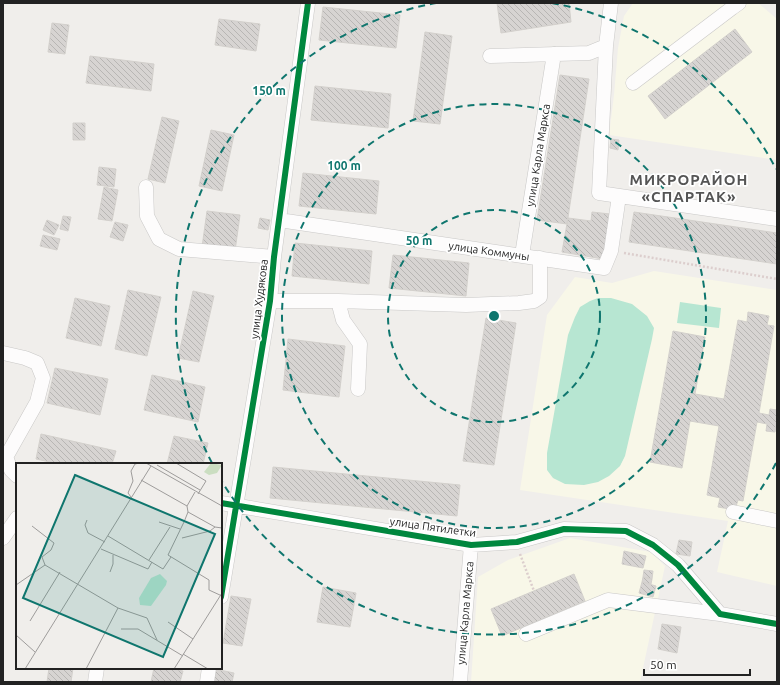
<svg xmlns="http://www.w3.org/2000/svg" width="780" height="685" font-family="Ubuntu,sans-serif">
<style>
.education{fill:#f8f7e8}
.pitch{fill:#b7e6d2}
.building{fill:url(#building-back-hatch);stroke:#d3d0cc}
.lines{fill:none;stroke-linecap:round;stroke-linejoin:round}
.minor-casing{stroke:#c9c8c7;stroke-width:15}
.path{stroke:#dccecd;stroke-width:2.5;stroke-dasharray:2 2;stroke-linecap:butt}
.minor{stroke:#fdfcfc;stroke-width:14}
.cycleway-casing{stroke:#fff;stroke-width:8}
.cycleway{stroke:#00873e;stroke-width:6}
.ring{fill:none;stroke:#0f766e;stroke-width:2;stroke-dasharray:7 5}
.labels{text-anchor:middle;stroke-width:3.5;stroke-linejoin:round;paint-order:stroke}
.street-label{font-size:11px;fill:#222;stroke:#fff}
.district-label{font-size:15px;font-weight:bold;letter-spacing:1px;fill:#555;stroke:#fff}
.inset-road{fill:none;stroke:#9e9c9b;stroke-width:1}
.view{fill:#0f766e;fill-opacity:0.15;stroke:#0f766e;stroke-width:2}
.inset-edge{fill:none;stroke:#222;stroke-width:2}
.centre{fill:#0f766e;stroke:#fff;stroke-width:2}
.ring-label{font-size:12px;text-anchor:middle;font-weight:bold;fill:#0f766e;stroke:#fff;stroke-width:3.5;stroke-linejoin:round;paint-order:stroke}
</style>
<defs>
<pattern id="building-back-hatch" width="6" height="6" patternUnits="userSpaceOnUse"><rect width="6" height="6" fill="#d7d4d2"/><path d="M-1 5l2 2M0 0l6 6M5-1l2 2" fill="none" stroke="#b8b6b4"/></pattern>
</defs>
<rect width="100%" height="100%" fill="#f0eeeb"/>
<path class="education" d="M633 3H758L777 19V160L609 135 614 95 618 48 624 16Z
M654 271 777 290V586L717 572 728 521 520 490 547 315 575 277 612 283Z
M570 538 651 552 665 566 640 682H471L478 577 508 560Z"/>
<path class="pitch" d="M598 298H611L632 304 647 316 654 328 652 339 625 456 620 466 609 476 598 482 584 485 565 484 553 478 547 470V453L568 335 575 317 580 307 590 301Z
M680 302 721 308 719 328 677 323Z"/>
<path class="building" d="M497 3H569L571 22 501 33Z
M323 7 400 15 396 48 319 40Z
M219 19 260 24 256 51 215 45Z
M52 23 69 25 65 54 48 52Z
M735 29 752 52 665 119 648 96Z
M425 32 452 36 440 124 413 121Z
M90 56 154 64 151 91 86 83Z
M560 75 589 79 567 224 537 220Z
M315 86 391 94 388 128 311 120Z
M162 117 179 121 165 183 148 179Z
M73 123H85V140H73Z
M211 130 234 135 222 191 199 186Z
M611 139 619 140 618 150 610 148Z
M99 167 116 169 114 187 97 185Z
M303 173 379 181 376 214 299 206Z
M104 187 118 190 112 221 98 219Z
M207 211 240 215 235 251 202 247Z
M592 212 610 214 603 259 562 252 568 218 591 221Z
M634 212 777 233V264L629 242Z
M63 216 71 217 68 231 60 229Z
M260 218 270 220 268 230 258 228Z
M47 220 59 225 54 235 43 230Z
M115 222 128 225 123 241 110 237Z
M43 235 60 239 57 250 40 246Z
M295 243 372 251 369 284 292 276Z
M393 255 469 263 466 296 389 288Z
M128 290 161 297 147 356 115 349Z
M193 291 214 296 199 362 178 358Z
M75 298 110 306 101 346 66 338Z
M748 312 769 316 767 325 774 326 759 413 769 415 770 409 777 410V420L775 432 766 431 767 424 757 422 743 501 738 500 735 510 718 507 720 498 707 495 719 426 690 421 682 468 650 462 673 331 705 337 695 394 724 399 738 320 747 322Z
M486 318 516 323 494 465 463 461Z
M288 339 345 346 339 397 283 390Z
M55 368 108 379 100 415 47 403Z
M152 375 205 387 198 422 144 410Z
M41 434 116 451 112 464H59L36 459Z
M174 436 208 443 203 464H167Z
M273 467 460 485 457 516 270 498Z
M679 540 692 542 690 556 676 554Z
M624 551 646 556 643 568 622 564Z
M644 570 653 571 652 579 643 577Z
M574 574 585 601 502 636 491 609Z
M643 577 652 579 651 584 642 582Z
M642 582 656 586 653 597 639 593Z
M323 587 356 593 350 627 317 622Z
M231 596 251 599 242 646 223 643Z
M662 624 681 627 677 653 658 649Z
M49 668H73L71 682H47Z
M154 668H169L183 671 180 682H151Z
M215 669 234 673 232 682H213Z"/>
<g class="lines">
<g class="minor-casing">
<path id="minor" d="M611 3 606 46 599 193 777 219
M490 56 589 53 606 46
M633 83 732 8 739 3
M146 187 147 216 159 239 179 249 274 257
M279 220 604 268 611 251 619 196
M522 255 554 54
M270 301H338L466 305 519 303 534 301 540 297V258
M338 301 343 320 360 344 358 389
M3 353 25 358 37 363 43 378 37 402 6 457 11 470 17 476
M221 503 471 545 517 542 564 529 626 531 653 545 678 565 720 614
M733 512 777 521
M3 538 17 518
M221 597 270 301 274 257 308 3
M526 634 608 600 720 614 777 624
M95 682 97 668
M207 682 209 668
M460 682 471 545"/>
</g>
<path class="path" d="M624 253 777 279
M520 554 534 591"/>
<use href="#minor" class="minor"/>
<g class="cycleway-casing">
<path id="cycleway" d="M221 503 471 545 517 542 564 529 626 531 653 545 678 565 720 614 777 624
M221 597 270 301 274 257 308 3"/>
</g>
<use href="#cycleway" class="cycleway"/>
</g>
<g class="ring">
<circle cx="494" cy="316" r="106"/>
<circle cx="494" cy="316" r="212"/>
<path d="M776 463A318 318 0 0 1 221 480M212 463A318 318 0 0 1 436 3M552 3A318 318 0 0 1 776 169"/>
</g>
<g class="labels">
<g class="street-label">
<text transform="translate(538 155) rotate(-81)" y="4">улица Карла Маркса</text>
<text transform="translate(489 251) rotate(8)" y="4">улица Коммуны</text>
<text transform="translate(259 299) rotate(-83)" y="4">улица Худякова</text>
<text transform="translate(433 527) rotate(8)" y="4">улица Пятилетки</text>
<text transform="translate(465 613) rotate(-85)" y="4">улица Карла Маркса</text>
</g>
<g class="district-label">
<text x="689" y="185">МИКРОРАЙОН<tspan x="689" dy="17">«СПАРТАК»</tspan></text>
</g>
</g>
<g transform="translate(16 463)">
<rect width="206" height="206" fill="#f0eeeb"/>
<path d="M195 0 206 2 201 10 193 12 188 9Z" fill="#cbdec1"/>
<path d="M144 111 151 118 150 122 135 143 124 142 123 135 135 115Z" fill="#b7e6d2"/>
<path class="inset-road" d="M130 0 206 43M160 0 190 18 182 31M141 2 184 27M125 17 171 43M179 29 171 43 172 49 168 59 152 92 193 117V127L206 133M115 34 112 30 117 18 115 8 119 1 123 0M172 49 199 64 206 65M71 57 69 62 72 70 89 79M143 59 164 66M16 63 38 80 35 87 26 94 29 102 102 145 131 155 141 177M92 73 147 106 155 94M166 75 194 68 199 64M85 86 132 106 136 99M133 97 154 64M94 109 97 101V92M0 122 29 102M14 158 44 109M152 159 177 176M105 166H122L167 193M0 172 19 189M167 191 192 206M9 206 135 3M70 206 102 145M158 206 206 130"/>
<path class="view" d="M59 12 199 71 147 194 7 135Z"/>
<rect width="206" height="206" class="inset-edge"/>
</g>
<circle cx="494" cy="316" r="6" class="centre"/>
<g class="ring-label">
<text x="269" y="95">150 m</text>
<text x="344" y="170">100 m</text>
<text x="419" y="245">50 m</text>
</g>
<rect width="780" height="685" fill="none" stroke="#222222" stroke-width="8"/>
<path d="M644 669v6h106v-6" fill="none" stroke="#222222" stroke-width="2"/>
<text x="650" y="669" font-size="12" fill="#222222" stroke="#ffffff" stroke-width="3" paint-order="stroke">50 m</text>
</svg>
